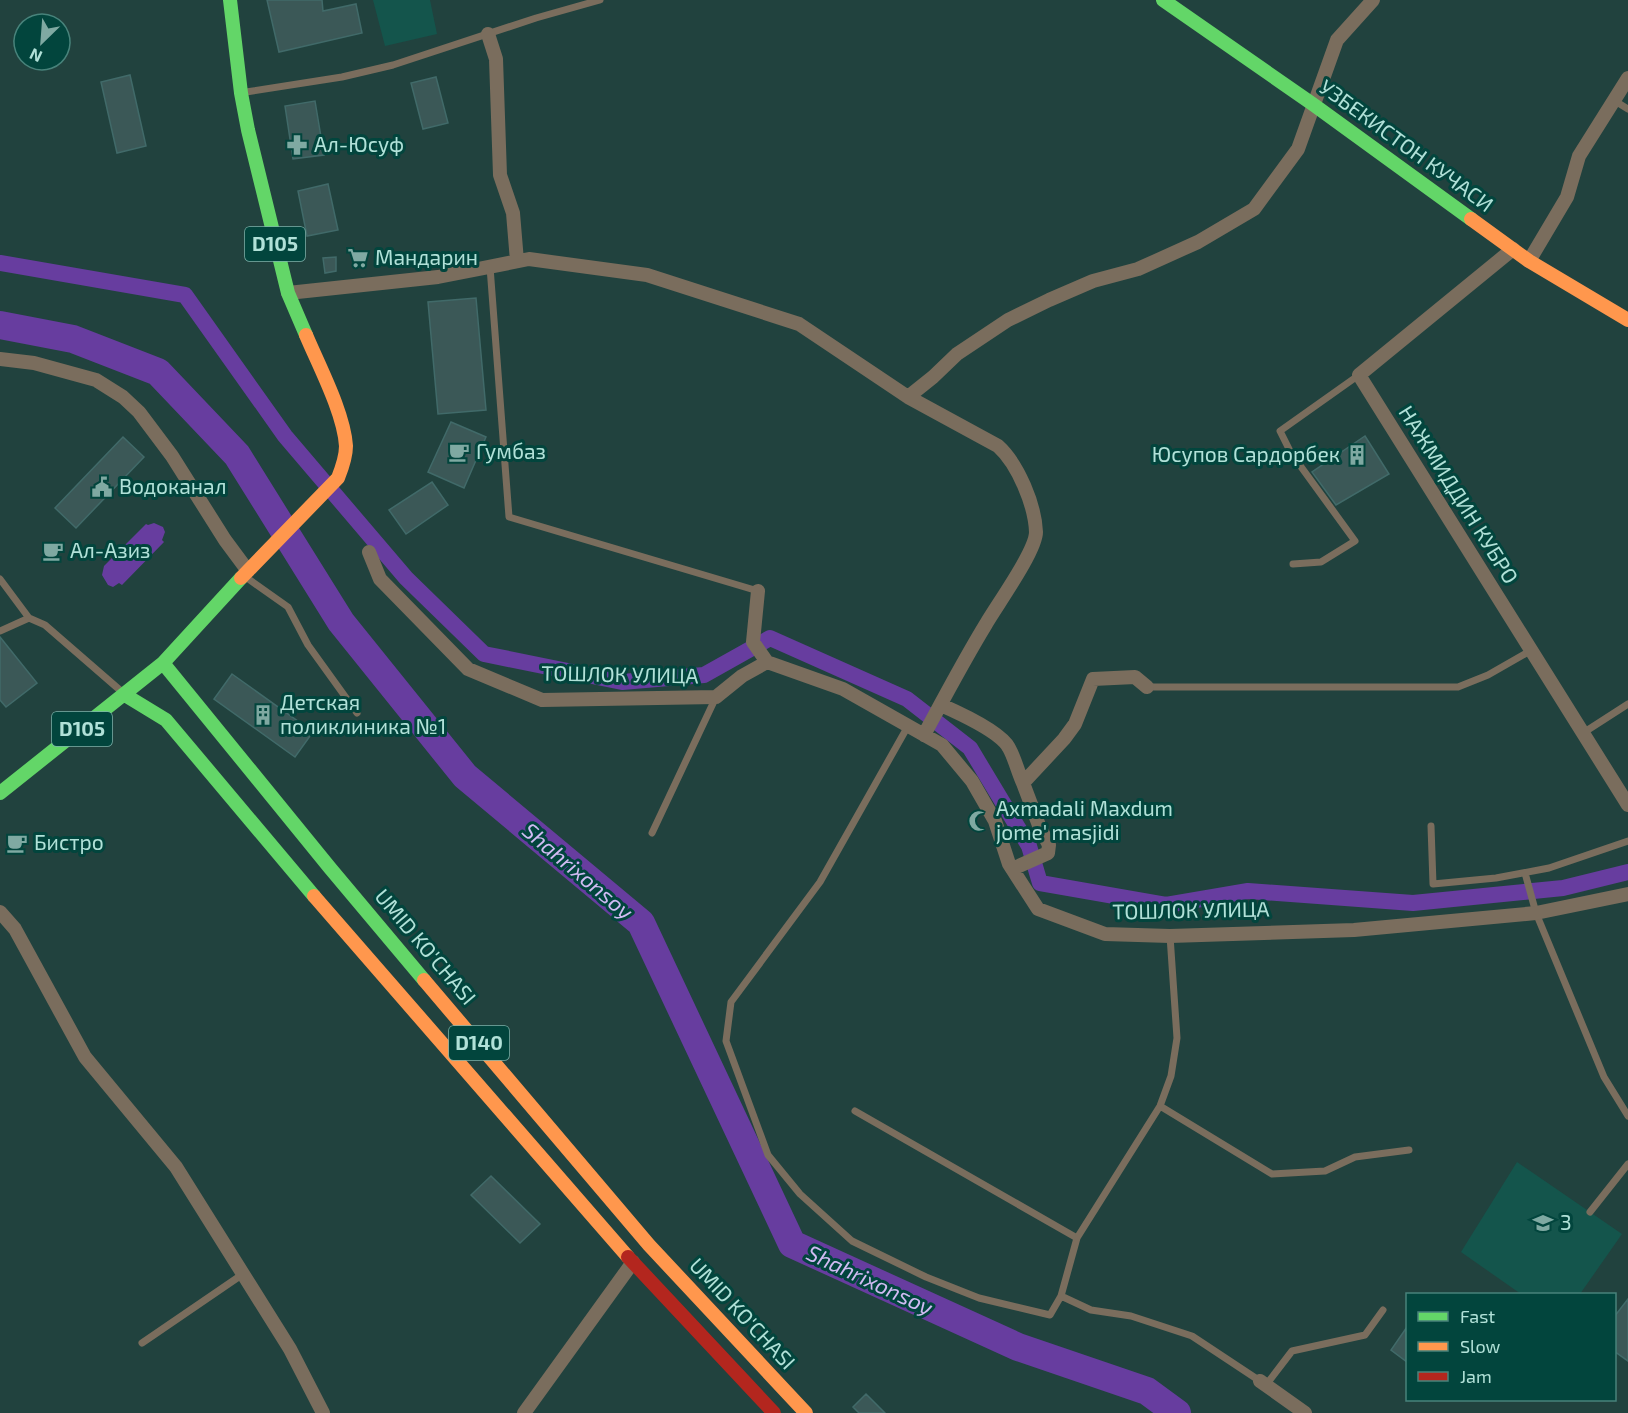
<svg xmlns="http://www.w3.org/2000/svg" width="1628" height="1413" font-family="'Exo 2',sans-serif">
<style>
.built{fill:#14554c}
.water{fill:#673d9f}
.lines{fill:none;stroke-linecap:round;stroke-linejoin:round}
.canal{stroke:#673d9f;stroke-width:16}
.river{stroke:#673d9f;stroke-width:28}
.building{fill:#3b5857;stroke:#416a69;stroke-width:1.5}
.lane{stroke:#7a6d5d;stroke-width:7}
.street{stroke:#7a6d5d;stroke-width:14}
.fast{stroke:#63d668;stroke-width:14}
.slow{stroke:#ff974d;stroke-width:14}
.jam{stroke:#b3261e;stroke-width:14}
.labels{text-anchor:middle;stroke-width:6;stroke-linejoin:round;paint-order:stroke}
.shield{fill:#02453d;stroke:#7cb2aa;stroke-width:1.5}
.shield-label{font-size:20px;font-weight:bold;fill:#b1e1d8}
.poi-label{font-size:21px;fill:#b1e1d8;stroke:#02453d;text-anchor:start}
.street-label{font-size:21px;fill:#b1e1d8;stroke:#02453d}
.water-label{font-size:22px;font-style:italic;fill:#d0bbf3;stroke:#02453d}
</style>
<rect width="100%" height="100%" fill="#21423e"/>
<path class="built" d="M373 0H430L437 34 385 46Z
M1517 1162 1622 1234 1580 1294H1521L1461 1252Z"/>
<path class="water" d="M154 523 163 527 165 532 162 540 164 542 122 585 119 583 113 587 108 585 102 575 104 566 146 524 148 525Z"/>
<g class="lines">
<path class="canal" d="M0 263 185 295 285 436 406 578 484 654 622 682 704 675 770 638 907 699 970 748 1029 846 1040 883 1166 905 1248 891 1413 903 1563 888 1628 872"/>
<path class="river" d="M0 325 73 339 158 372 237 455 341 622 465 776 641 923 792 1244 1018 1347 1147 1391 1177 1413"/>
</g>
<path class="building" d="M267 0H322L323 11 356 4 362 33 279 52Z
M130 75 146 146 117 153 101 82Z
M436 77 448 123 423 129 411 83Z
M315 101 324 155 293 159 285 106Z
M328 184 338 230 307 236 298 191Z
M336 257V271L325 273 323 258Z
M476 298 486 410 438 414 428 302Z
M451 422 486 437 464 488 428 472Z
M1365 436 1389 474 1336 505 1312 472Z
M123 437 144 457 76 528 55 508Z
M432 482 448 505 406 534 389 510Z
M0 637 37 683 6 707 0 700Z
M232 674 313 732 295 757 214 699Z
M491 1176 540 1224 520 1243 471 1195Z
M1628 1299V1361L1614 1351V1317Z
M1407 1327V1362L1391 1350Z
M866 1394 885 1413H859L853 1407Z"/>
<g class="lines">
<path class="lane" d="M246 92 342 77 393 65 536 18 600 0
M1615 101 1628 109
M490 267 509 517 758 591
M1293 564 1321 562 1355 541 1291 453 1280 431 1359 375
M247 578 288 607 308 645 357 713
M0 579 29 618
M0 631 29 618 45 625 121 691
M1147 687H1458L1488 675 1530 651
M908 726 820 882 731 1002 726 1041 768 1155 800 1194 852 1241 926 1277 979 1298 1050 1315 1061 1296
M1583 733 1628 704
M1431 826 1433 884 1496 878 1549 868 1628 841
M652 833 716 697
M1525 873 1536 913 1604 1077 1628 1116
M1170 936 1177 1038 1171 1076 1160 1106 1077 1238 1061 1296 1091 1310 1131 1316 1192 1336 1260 1381
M1160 1106 1272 1174 1325 1171 1355 1157 1409 1150
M855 1111 1077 1238
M1590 1212 1628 1164
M142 1343 243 1274
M1266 1385 1292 1351 1365 1335 1383 1310"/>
<path class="street" d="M488 34 496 59 500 175 513 213 517 261
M1513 249 1359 375 1628 805
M1529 261 1567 197 1579 156 1628 78
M288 293 438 277 529 259 647 275 799 324 908 397 933 377 957 354 1008 320 1049 300 1093 281 1138 269 1198 242 1254 209 1298 149 1337 40 1373 0
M0 359 34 363 96 380 123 397 139 412 172 456 225 540 248 571
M908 397 998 446C1018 464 1035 505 1036 532 1036 551 997 605 986 624 964 660 944 698 924 735
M369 552 380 579 468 669 542 700 716 697 742 676 767 662 843 689 942 745 972 781 995 821 1009 864 1038 909 1105 934 1170 936 1354 930 1536 913 1628 894
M758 591 753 642 767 662
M941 705C957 712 1001 732 1009 748 1015 759 1018 772 1023 783L1064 739 1075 724 1093 679 1135 677 1147 687
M1012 869 1048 853 1049 845 1040 828 1023 783
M0 912 15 929 85 1057 176 1167 290 1349 323 1413
M1260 1381 1305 1413
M524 1413 633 1262"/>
<path class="fast" d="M230 0 241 93 248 130 288 293 306 335
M1163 0 1314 105 1471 219
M163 663 330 868 424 980
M125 695 166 720 314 896
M0 793 163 663 241 578"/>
<path class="slow" d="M1471 219 1529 261 1628 320
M241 578 338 478C342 468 346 457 346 446 344 413 319 366 306 335
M314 896 628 1257
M424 980 649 1245 806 1413"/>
<path class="jam" d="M628 1257 774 1413"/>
</g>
<defs>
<g id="pharmacy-bare" transform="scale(1.62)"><path d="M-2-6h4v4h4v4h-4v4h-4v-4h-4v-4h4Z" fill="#7fa9a2" stroke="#02453d" stroke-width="2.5" paint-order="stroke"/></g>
<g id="supermarket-bare" transform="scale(1.62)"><path d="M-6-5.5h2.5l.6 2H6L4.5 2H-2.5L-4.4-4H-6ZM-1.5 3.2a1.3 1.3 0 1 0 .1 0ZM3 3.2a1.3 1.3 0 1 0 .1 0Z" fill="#7fa9a2" stroke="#02453d" stroke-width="2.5" paint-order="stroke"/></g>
<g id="cafe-bare" transform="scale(1.62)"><path d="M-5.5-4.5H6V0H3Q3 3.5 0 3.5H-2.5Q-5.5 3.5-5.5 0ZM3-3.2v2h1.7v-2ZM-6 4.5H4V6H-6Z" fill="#7fa9a2" stroke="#02453d" stroke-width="2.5" paint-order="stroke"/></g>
<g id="building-bare" transform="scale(1.62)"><path d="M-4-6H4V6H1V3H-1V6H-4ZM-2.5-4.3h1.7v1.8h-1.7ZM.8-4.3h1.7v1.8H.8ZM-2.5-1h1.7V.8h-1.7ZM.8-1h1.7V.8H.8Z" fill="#7fa9a2" stroke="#02453d" stroke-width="2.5" paint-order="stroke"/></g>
<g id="civic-bare" transform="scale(1.62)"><path d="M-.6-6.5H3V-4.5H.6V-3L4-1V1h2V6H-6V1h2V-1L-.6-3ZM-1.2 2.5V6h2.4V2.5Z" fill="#7fa9a2" stroke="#02453d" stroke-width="2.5" paint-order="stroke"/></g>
<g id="mosque-bare" transform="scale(1.62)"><path d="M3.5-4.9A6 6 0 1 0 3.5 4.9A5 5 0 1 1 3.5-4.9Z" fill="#7fa9a2" stroke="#02453d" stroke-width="2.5" paint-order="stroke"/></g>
<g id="school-bare" transform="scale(1.62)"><path d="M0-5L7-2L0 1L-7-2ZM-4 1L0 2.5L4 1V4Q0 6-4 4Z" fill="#7fa9a2" stroke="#02453d" stroke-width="2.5" paint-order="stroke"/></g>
</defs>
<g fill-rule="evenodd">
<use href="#pharmacy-bare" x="297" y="145"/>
<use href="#supermarket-bare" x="358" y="258"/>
<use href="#cafe-bare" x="459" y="452"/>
<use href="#building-bare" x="1357" y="455"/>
<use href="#civic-bare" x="102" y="487"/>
<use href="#cafe-bare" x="53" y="551"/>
<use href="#building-bare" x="263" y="715"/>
<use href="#mosque-bare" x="979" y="821"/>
<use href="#cafe-bare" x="17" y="843"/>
<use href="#school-bare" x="1543" y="1223"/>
</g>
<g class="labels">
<g class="shield">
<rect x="245" y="227" width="60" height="34" rx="4.5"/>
<rect x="52" y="712" width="60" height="34" rx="4.5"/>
<rect x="449" y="1026" width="60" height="34" rx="4.5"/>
</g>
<g class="shield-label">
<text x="275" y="251">D105</text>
<text x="82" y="736">D105</text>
<text x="479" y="1050">D140</text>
</g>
<g class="poi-label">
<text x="314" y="152">Ал-Юсуф</text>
<text x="375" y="265">Мандарин</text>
<text x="476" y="459">Гумбаз</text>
<text x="1340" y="462" text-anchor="end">Юсупов Сардорбек</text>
<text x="119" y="494">Водоканал</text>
<text x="70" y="558">Ал-Азиз</text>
<text x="280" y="710">Детская<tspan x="280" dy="24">поликлиника №1</tspan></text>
<text x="996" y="816">Axmadali Maxdum<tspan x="996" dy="24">jome' masjidi</tspan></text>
<text x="34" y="850">Бистро</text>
<text x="1560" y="1230">3</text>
</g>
<g class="street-label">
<text transform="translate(1406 146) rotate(36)" y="7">УЗБЕКИСТОН КУЧАСИ</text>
<text transform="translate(1458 495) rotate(58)" y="7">НАЖМИДДИН КУБРО</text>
<text transform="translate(620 675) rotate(1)" y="7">ТОШЛОК УЛИЦА</text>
<text transform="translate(1191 911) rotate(-1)" y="7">ТОШЛОК УЛИЦА</text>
<text transform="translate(425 947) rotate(50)" y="7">UMID KO'CHASI</text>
<text transform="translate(742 1314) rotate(47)" y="7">UMID KO'CHASI</text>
</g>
<g class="water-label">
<text transform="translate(578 871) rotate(40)" y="8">Shahrixonsoy</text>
<text transform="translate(870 1280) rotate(25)" y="8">Shahrixonsoy</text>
</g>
</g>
<rect x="1406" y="1293" width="210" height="108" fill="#02453d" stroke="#48837b" stroke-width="1.5"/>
<rect x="1418" y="1312" width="30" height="9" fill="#63d668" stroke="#48837b" stroke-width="1.5"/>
<text x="1460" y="1323" font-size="18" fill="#b1e1d8">Fast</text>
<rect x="1418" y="1342" width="30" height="9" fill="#ff974d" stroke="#48837b" stroke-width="1.5"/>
<text x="1460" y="1353" font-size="18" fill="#b1e1d8">Slow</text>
<rect x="1418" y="1372" width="30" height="9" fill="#b3261e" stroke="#48837b" stroke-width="1.5"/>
<text x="1460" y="1383" font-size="18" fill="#b1e1d8">Jam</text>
<g transform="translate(42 42) rotate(205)"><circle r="28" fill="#02453d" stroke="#48837b" stroke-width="1.5"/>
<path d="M0-4.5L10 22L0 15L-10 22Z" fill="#7fa9a2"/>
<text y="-9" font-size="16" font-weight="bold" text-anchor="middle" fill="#b1e1d8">N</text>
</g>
</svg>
